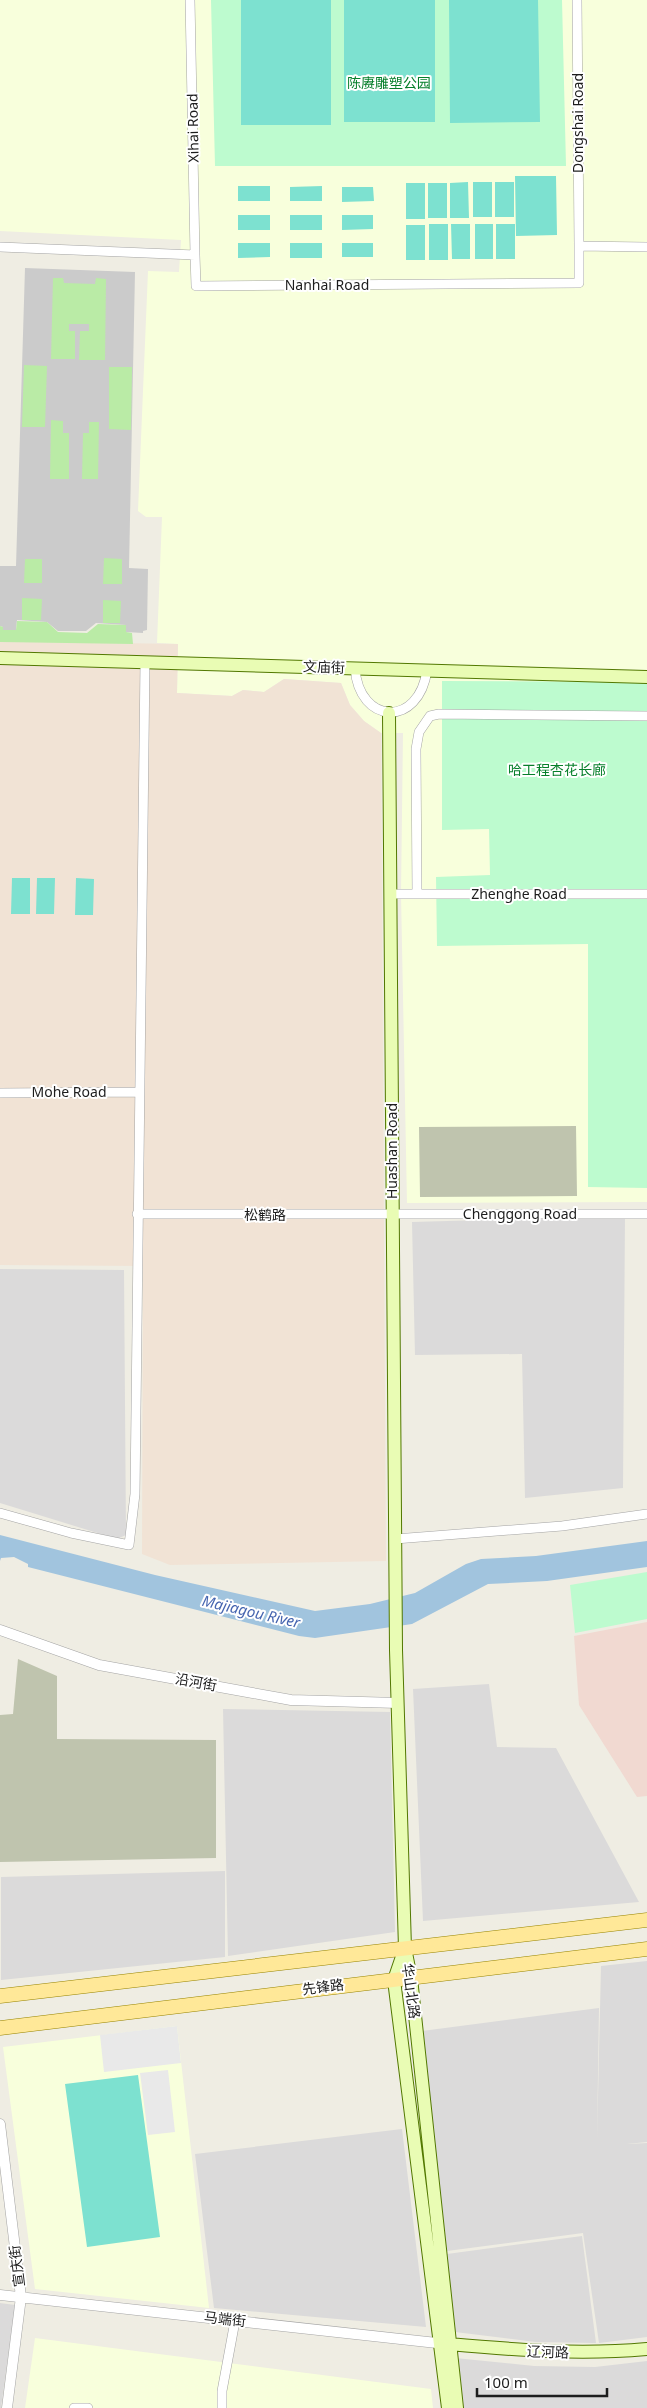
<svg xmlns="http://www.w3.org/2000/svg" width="647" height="2408" font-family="'Noto Sans','Noto Sans SC',sans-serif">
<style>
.residential{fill:#dbdada}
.commercial{fill:#f1d9d1}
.education{fill:#f8ffdc}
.religious{fill:#cbcbcb}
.military{fill:#f1e3d5}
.construction{fill:#bfc4ae}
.grass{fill:#baeba6}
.park{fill:#bdfbcf}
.pitch{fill:#7de1d0}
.parking{fill:#e9e9e9}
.water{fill:#a1c4de}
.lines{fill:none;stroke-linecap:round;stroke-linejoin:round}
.minor-casing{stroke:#a4a4a4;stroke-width:10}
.tertiary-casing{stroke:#a4a4a4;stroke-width:11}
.secondary-casing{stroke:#527801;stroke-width:14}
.primary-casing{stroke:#978400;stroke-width:15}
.minor{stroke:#fff;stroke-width:9}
.tertiary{stroke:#fff;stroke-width:10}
.secondary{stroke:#e9fcb4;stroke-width:12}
.primary{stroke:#ffe898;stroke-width:14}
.labels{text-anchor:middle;stroke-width:4;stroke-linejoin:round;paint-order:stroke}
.park-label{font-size:14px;fill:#077f2b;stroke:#fff}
.street-label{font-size:14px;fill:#1d1d1d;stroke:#fff}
.water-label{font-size:15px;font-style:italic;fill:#4665b0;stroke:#fff}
</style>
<rect width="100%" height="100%" fill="#efede3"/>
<path class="residential" d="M625 1216 623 1488 525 1498 522 1354 415 1355 412 1222Z
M0 1269 124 1270 126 1535 117 1539 0 1503Z
M489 1684 497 1747 556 1748 639 1902 423 1921 413 1689Z
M223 1709 390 1712 395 1932 228 1956Z
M225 1871V1957L1 1980V1877Z
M647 1961V2142L627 2144 647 2143V2337L599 2343 583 2233 447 2251 422 2031 599 2008 597 2141 601 1966Z
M402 2129 426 2327 214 2308 195 2154Z
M582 2236 596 2343 536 2342 455 2332 447 2254Z
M0 2303 15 2305 1 2408H0Z
M455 2358 534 2366 595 2367 647 2361V2408H462Z"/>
<path class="commercial" d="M647 1622V1796L637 1797 579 1705 574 1636Z"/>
<path class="education" d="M0 0H647V1202L407 1203 401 894 403 733H381L364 721 350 705 341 683 284 679 264 692 243 690 232 696 177 693 178 644 157 643 162 517H146L138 511 148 271 179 272 181 240 0 231Z
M177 2026 209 2308 35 2289 3 2047Z
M35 2338 431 2389 433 2408H25Z"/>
<path class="religious" d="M25 268 135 272 129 568 148 569 147 630 143 631V633L126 632V625L96 623 86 631H58L47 622 17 620 16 630H3V627L0 626V566H16Z"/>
<path class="military" d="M0 641 178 644 177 693 232 696 243 690 264 692 284 679 341 683 350 705 364 721 381 733 386 1561 170 1565 142 1554 143 1266 0 1265Z"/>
<path class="construction" d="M576 1126 577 1196 420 1197 419 1127Z
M18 1659 57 1676V1739L216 1740V1858L0 1862V1715L13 1714Z"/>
<path class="grass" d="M53 278H63L64 283 95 284 96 278 106 279 105 360H79L80 331H89V324H69V331H75V359H51Z
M24 365 47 366 45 427H22Z
M109 367H132L131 430 109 429Z
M51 420 63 421V433H69V479H50Z
M89 422H99L98 479H82L83 433H89Z
M104 558 122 559V584H103Z
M25 559H42V583H24Z
M22 598 42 599 41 620H22Z
M103 600 121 601 120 623H103Z
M17 621 47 622 58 632 87 633 98 624 126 625V632L132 633 133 644 0 642V626L3 627V630H16Z"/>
<path class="park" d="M211 0H562L566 166H215Z
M442 681 647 682V1188L588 1187V944L437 946 436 877 490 875 489 829 442 830Z
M647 1572V1619L575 1633 570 1585Z"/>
<path class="pitch" d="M241 0H331V125H241Z
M344 0H435V122H344Z
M449 0H538L540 122 450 123Z
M515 176H556L557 235 516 236Z
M468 182 469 218H450V183Z
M473 182H492V217H473Z
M495 182H514V217H495Z
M406 183H425V219H406Z
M428 183H447V218H428Z
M238 186H270V201H238Z
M322 186V201H290V187Z
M342 187H373L374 201 342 202Z
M238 215H270V230H238Z
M290 215H322V230H290Z
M342 215H373V229L342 230Z
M429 224H448V260H429Z
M451 224H470V259H452Z
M475 224H493V259H475Z
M496 224H515V259H496Z
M406 225H425V260H406Z
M238 243H270V257L238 258Z
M290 243H322V258H290Z
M342 243H373V257H342Z
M12 878H30V914H11Z
M37 878H55L54 914H36Z
M76 878 94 879 93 915H75Z
M138 2075 160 2237 87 2247 65 2084Z"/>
<path class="parking" d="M177 2026 181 2063 104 2072 100 2035Z
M168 2070 175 2132 148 2135 140 2073Z"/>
<path class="water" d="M0 1535 155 1575 315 1611 370 1604 415 1593 466 1564 481 1559 536 1556 647 1541V1567L547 1581 488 1584 412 1624 315 1638 299 1636 28 1567V1564L14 1557 1 1558 0 1561Z"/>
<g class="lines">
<g class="minor-casing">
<path id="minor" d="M190 0 195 255
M577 0 579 246
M0 247 195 255 196 286 579 283V246L647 247
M355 668C359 725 419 728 427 670
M390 894H647
M417 894 416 749 419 732 430 716 439 714 647 716
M0 1093 138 1092
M137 1214H647
M0 1513 71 1533 129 1545 135 1494 145 662
M395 1539 562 1526 647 1514
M74 2408H88
M222 2408V2391L235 2321"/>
</g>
<g class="tertiary-casing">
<path id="tertiary" d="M0 1630 99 1665 291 1700 398 1703
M0 2124 21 2297 7 2408
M0 2295 446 2344"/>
</g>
<g class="secondary-casing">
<path id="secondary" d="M0 658 647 677
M389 713 396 1650 405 1948 411 1978 457 2408
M405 1948 394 1980 448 2408
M449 2344C517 2350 579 2355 647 2349"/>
</g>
<g class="primary-casing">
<path id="primary" d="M0 1996 647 1920
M0 2028 647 1949"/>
</g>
<use href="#minor" class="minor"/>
<use href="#tertiary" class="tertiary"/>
<use href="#secondary" class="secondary"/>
<use href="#primary" class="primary"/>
</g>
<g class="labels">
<g class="park-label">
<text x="389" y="88">陈赓雕塑公园</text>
<text x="557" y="775">哈工程杏花长廊</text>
</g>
<g class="street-label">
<text transform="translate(578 123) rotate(-90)" y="5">Dongshai Road</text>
<text transform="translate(193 128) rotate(-91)" y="5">Xihai Road</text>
<text x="327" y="290">Nanhai Road</text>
<text transform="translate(324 667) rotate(2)" y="5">文庙街</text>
<text x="519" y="899">Zhenghe Road</text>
<text x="69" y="1097">Mohe Road</text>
<text transform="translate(392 1151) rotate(-90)" y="5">Huashan Road</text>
<text x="520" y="1219">Chenggong Road</text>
<text x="265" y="1220">松鹤路</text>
<text transform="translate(196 1682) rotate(10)" y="5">沿河街</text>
<text transform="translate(323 1987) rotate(-7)" y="5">先锋路</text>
<text transform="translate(411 1991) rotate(82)" y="5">华山北路</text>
<text transform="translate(17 2266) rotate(-97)" y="5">宣庆街</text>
<text transform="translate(225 2319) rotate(6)" y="5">马端街</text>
<text transform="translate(548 2352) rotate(2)" y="5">辽河路</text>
</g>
<g class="water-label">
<text transform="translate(251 1612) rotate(13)" y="5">Majiagou River</text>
</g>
</g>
<path d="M477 2388v8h130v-8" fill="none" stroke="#1d1d1d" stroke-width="2.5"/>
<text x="484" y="2388" font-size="15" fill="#1d1d1d" stroke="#ffffff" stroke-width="4" paint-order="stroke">100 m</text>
</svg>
